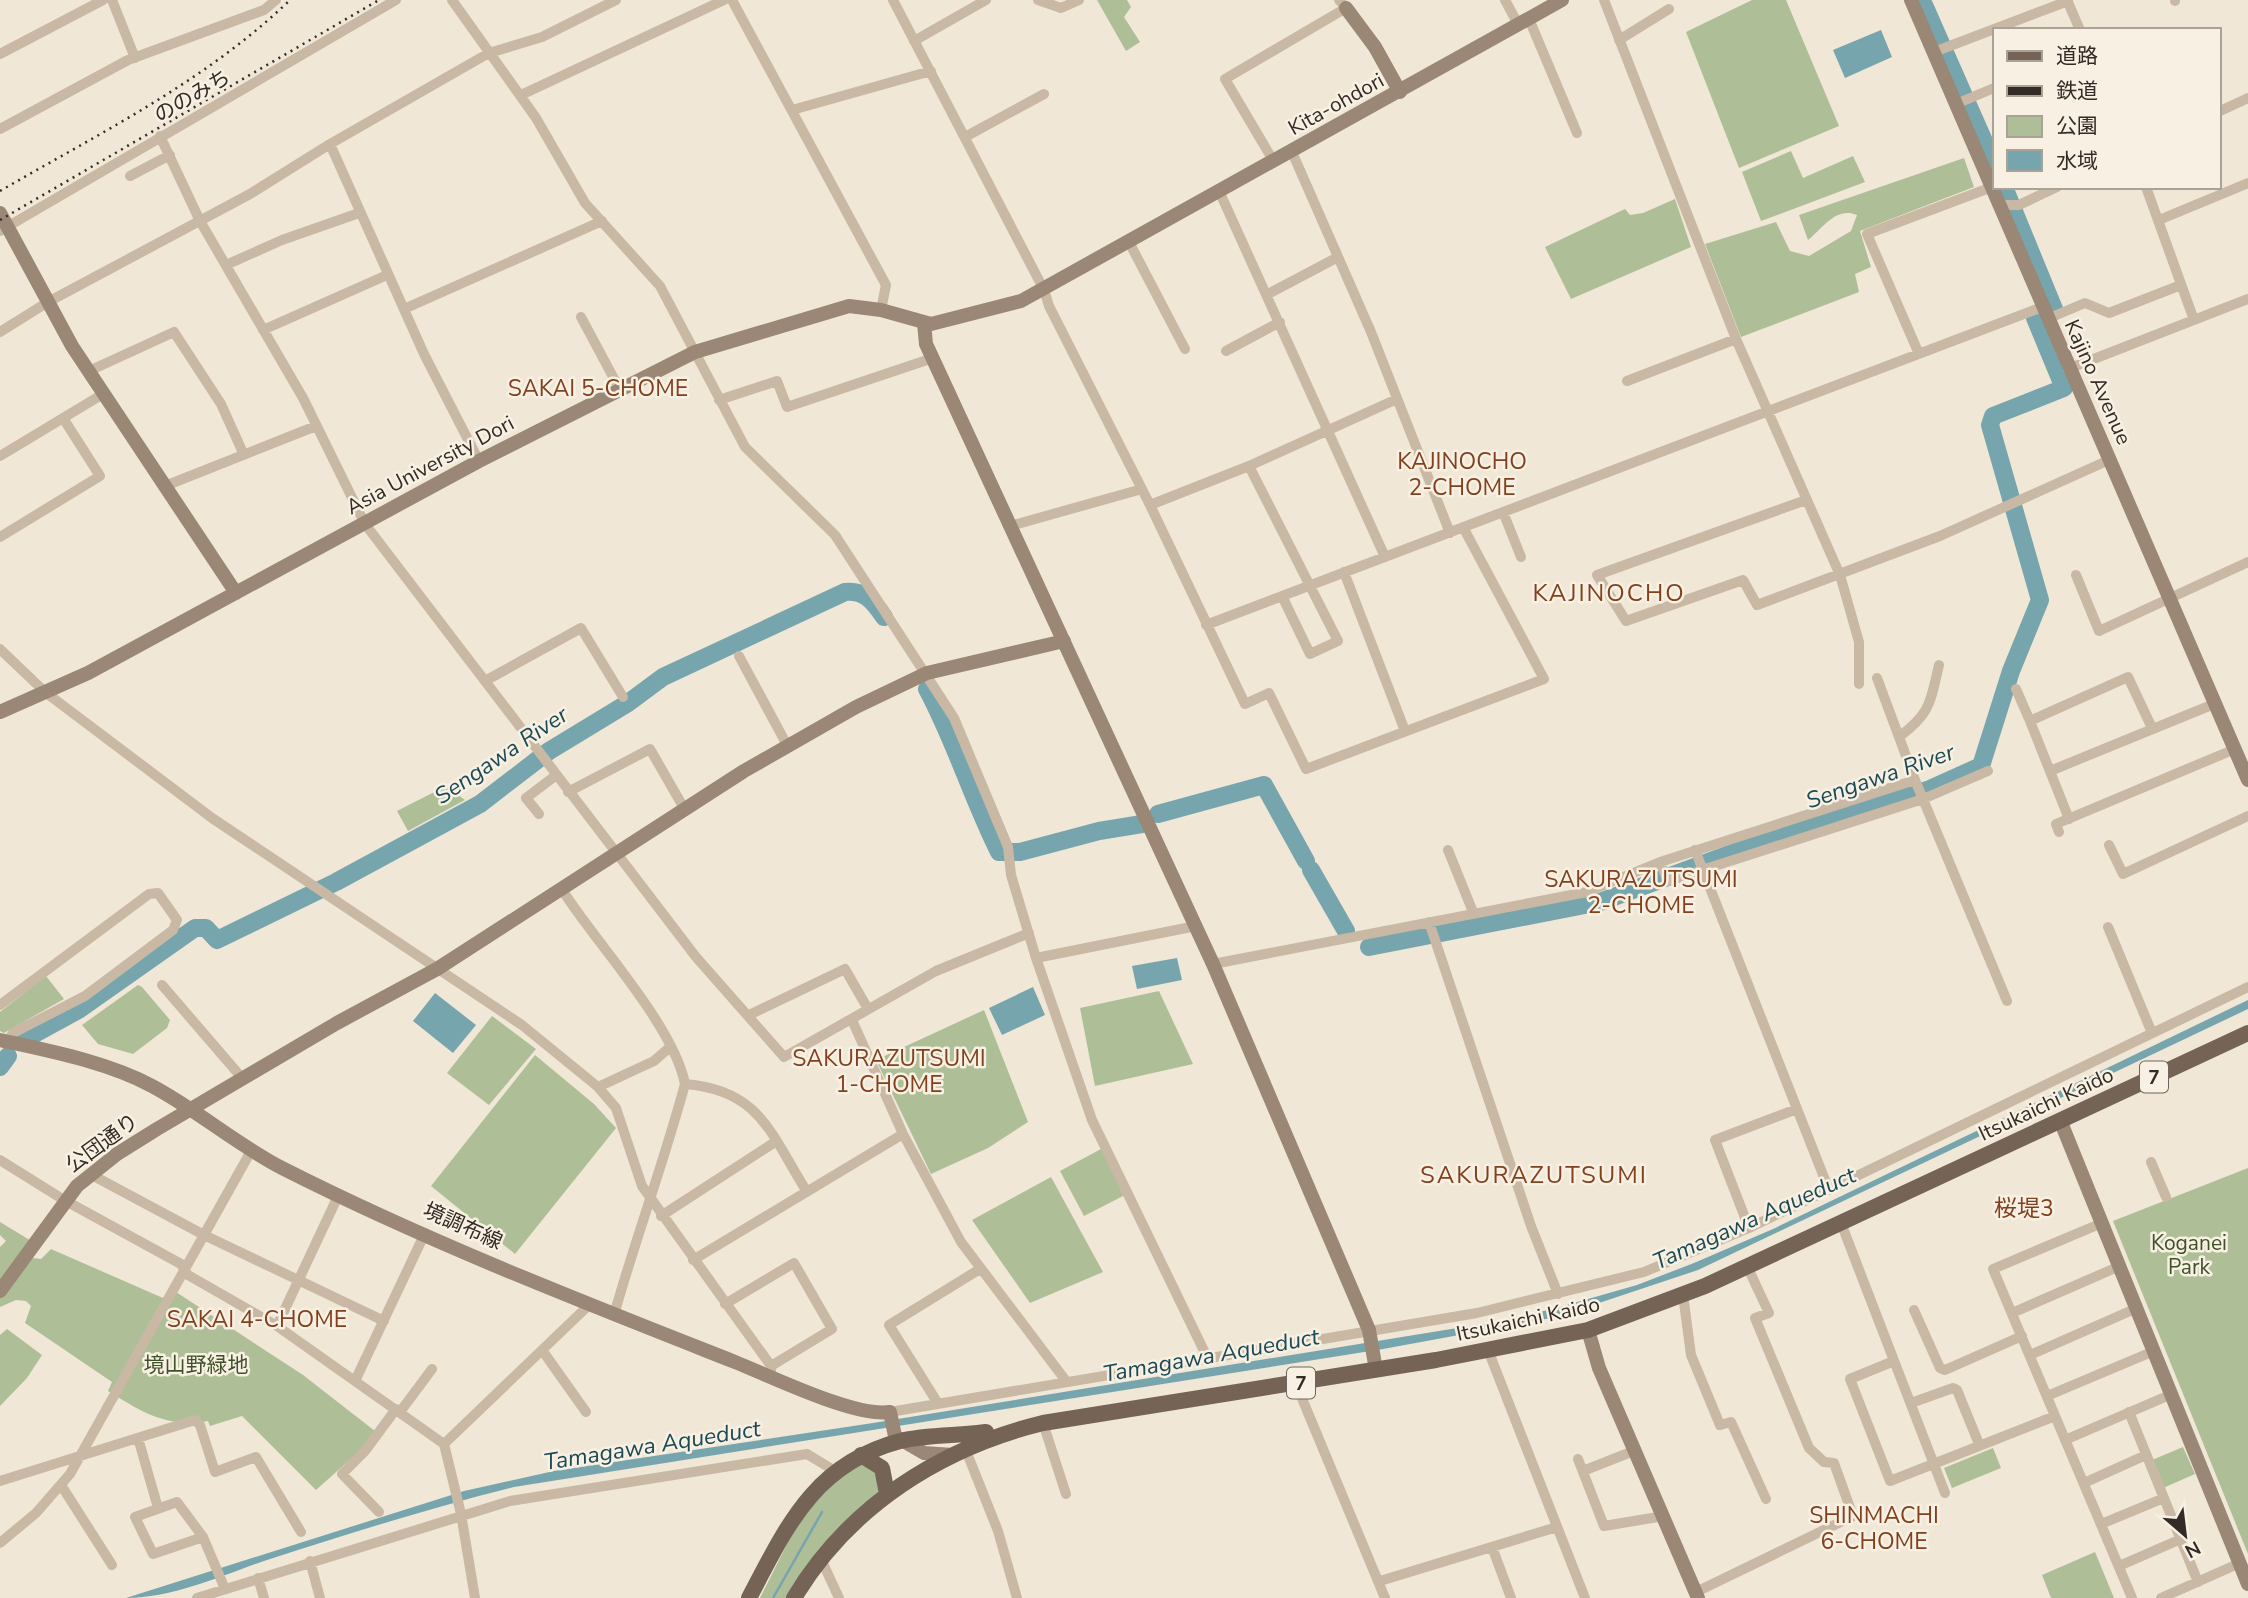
<svg xmlns="http://www.w3.org/2000/svg" width="2248" height="1598" font-family="'Nunito Sans','Noto Sans JP',sans-serif">
<style>
.green{fill:#aebf98}
.water{fill:#77a5ad}
.lines{fill:none;stroke-linecap:round;stroke-linejoin:round}
.stream{stroke:#77a5ad;stroke-width:2.5}
.river{stroke:#77a5ad;stroke-width:18}
.street{stroke:#c8b8a4;stroke-width:10}
.secondary{stroke:#9b8775;stroke-width:14}
.primary{stroke:#756456;stroke-width:16}
.rail{stroke:#332b25;stroke-width:2.5;stroke-dasharray:2 5;stroke-linecap:butt}
.labels{text-anchor:middle;stroke-width:5;stroke-linejoin:round;paint-order:stroke}
.shield{fill:#f8f1e3;stroke:#6e665e;stroke-width:2}
.shield-label{font-size:19px;font-weight:bold;fill:#332b25}
.street-label{font-size:21px;fill:#332b25;stroke:#f8f1e3}
.park-label{font-size:21px;fill:#3e5129;stroke:#f8f1e3}
.neighbourhood-label{font-size:23px;fill:#81411f;stroke:#f8f1e3}
.water-label{font-size:23px;font-style:italic;fill:#1c4a54;stroke:#f8f1e3}
.quarter-label{font-size:24px;letter-spacing:2px;fill:#81411f;stroke:#f8f1e3}
</style>
<rect width="100%" height="100%" fill="#f0e7d7"/>
<path class="green" d="M1097 0H1127L1131 7 1124 17 1140 42 1126 51Z
M1752 0H1786L1839 126 1739 168 1686 32Z
M1791 151 1803 178 1853 156 1865 182 1761 221 1742 172Z
M1964 158 1974 187 1860 231 1871 267 1855 274 1859 292 1741 337 1705 244 1776 222 1790 251 1809 256 1851 231 1857 215C1836 206 1823 228 1808 240L1799 215Z
M1675 199 1691 247 1571 299 1545 247 1625 209 1630 215 1643 213Z
M446 786 465 800 408 831 397 811Z
M46 976 64 999 4 1033 0 1031V1012Z
M138 985 142 987 170 1020 167 1028 133 1054 98 1044 82 1025Z
M1159 991 1193 1064 1095 1086 1080 1008Z
M984 1010 1028 1122 988 1148 931 1174 876 1060Z
M492 1016 536 1049 489 1105 447 1073Z
M535 1055 594 1104 616 1128 515 1254 431 1186Z
M1101 1149 1125 1195 1084 1216 1060 1171Z
M2248 1168V1554L2113 1221Z
M1051 1177 1103 1272 1030 1303 972 1220Z
M0 1222 33 1242V1258L41 1259 51 1249 163 1298 176 1292 303 1375 375 1431 363 1448 316 1490 242 1416 210 1426 208 1421C166 1428 142 1412 108 1391L112 1382 25 1323 31 1306 26 1301 16 1300 0 1307V1247L6 1241 0 1235Z
M7 1329 42 1355 27 1378 0 1406V1335Z
M2183 1447 2195 1474 2163 1488 2152 1460Z
M1993 1448 2001 1468 1952 1488 1944 1468Z
M856 1459 877 1472 882 1490 787 1598H760L800 1518Z
M2095 1552 2114 1598H2051L2042 1575Z"/>
<path class="water" d="M1881 30 1892 57 1845 78 1833 50Z
M1177 958 1182 980 1137 989 1132 966Z
M1033 987 1045 1015 1002 1035 989 1008Z
M435 993 476 1025 453 1053 413 1021Z
M2248 1000V1009L1698 1270 1557 1317 1383 1349 514 1487C430 1508 347 1534 264 1561 221 1576 173 1598 126 1598L464 1491 554 1471 873 1423 1488 1323 1553 1309 1637 1285 1694 1263 1773 1229Z"/>
<g class="lines">
<path class="stream" d="M773 1598 822 1512"/>
<path class="river" d="M1924 5 1994 164
M2004 187 2054 309
M927 689C955 741 972 798 999 852H1020L1099 831 1142 824
M1158 814 1264 785 1306 861
M1311 870 1346 931
M1369 947 1600 902 1776 837 1930 789 1981 766 2011 671 2040 600 1990 425 1993 416 2064 388 2035 318 2042 315
M25 1039 80 1009 195 928H206L217 940 336 882 480 804 549 751 628 703 663 677 845 592C865 590 874 602 884 617
M0 1067 8 1056"/>
<path class="street" d="M112 0 135 58
M452 0 536 118 585 203 660 286 745 447 835 535 954 718 1008 847 1011 875 1036 958 1092 1120 1207 1357
M732 0 886 285 881 310
M893 0 1044 290 1049 306 1150 505 1245 704 1269 693 1306 769 1544 679 1463 527
M1038 0 1061 8 1079 0
M1505 0 1518 24
M1604 0 1736 339 1840 575 1859 642V684
M2067 0 2080 30
M2175 0V1
M1529 19 1577 133
M1619 40 1669 9
M914 41 986 0
M1934 52 2068 1
M0 54 103 0
M521 95 724 0
M1956 104 1994 88
M792 110 931 71
M2218 112 2248 98
M0 129 128 60 264 10 276 0
M160 136 200 221 303 398 365 524 696 957 784 1057 936 971 1029 933
M965 137 1044 94
M330 144 424 354 479 461
M1292 152 1371 332 1450 533
M1274 162 1225 79 1346 8 1339 0
M130 176 170 155
M2146 187 2194 320
M1220 193 1385 557
M2000 205H2019L2057 187
M2159 220 2248 183
M0 231 396 0
M1129 242 1185 349
M226 265 282 240 359 213
M1268 294 1338 257
M404 309 602 221
M581 317 619 388
M2047 319 2085 303 2109 313 2181 285
M263 330 387 275
M0 332 48 302 250 194 330 144 489 53 542 37 616 0
M1226 351 1280 322
M1919 354 1867 234 1992 187
M2068 369 2248 299
M89 371 174 332 221 404 244 455
M1627 381 1736 339
M719 400 777 381 787 407 933 358
M0 456 103 394
M1249 466 1338 641 1310 654 1282 596
M165 486 316 426
M1806 500 1597 575 1626 621 1743 580 1757 605 1940 536 2109 460
M1150 505 1249 466 1397 399
M1503 512 1521 557
M1010 526 1142 489
M0 537 100 476 63 418
M1344 572 1405 731
M2076 575 2099 631 2248 562
M1206 625 2042 307
M0 649 45 692 212 818 522 1025 598 1087 616 1108 642 1186 771 1366V1377
M739 656 787 745
M1877 678 1915 780 2007 1001
M485 681 581 628 623 697
M2016 689 2030 721
M1899 737C1931 713 1930 703 1939 665
M2050 771 2214 704
M568 792 650 749 685 810
M539 814 526 798 555 776
M2069 819 2030 721 2128 677 2152 728
M2059 832 2056 824 2235 749
M2109 845 2123 874 2248 816
M1448 850 1473 912
M1695 850 1829 1190
M1660 862 1668 881 1923 799 1988 771
M563 891C596 943 674 1026 685 1084 664 1162 636 1237 614 1315
M1429 922 1531 1226 1558 1294
M2108 927 2152 1033
M1036 958 1196 926
M1213 964 1587 892 1660 862 1915 780
M162 985 242 1078
M0 1005 149 894 158 893 177 920 173 930 85 996 13 1033 7 1042
M749 1015 845 969 868 1009
M852 1020 903 1134 961 1242 1066 1381
M685 1084C761 1090 771 1135 807 1192
M598 1087 654 1061 670 1047
M251 1151 204 1235 384 1321
M0 1160 64 1200 181 1264 188 1275 277 1326 444 1444 461 1514 475 1598
M2151 1162 2166 1197
M661 1216 775 1142
M1841 1223 1945 1493
M2102 1223 1993 1269 2132 1598
M1749 1228 1715 1140 1797 1109
M693 1260 903 1134
M1683 1295 1691 1355 1720 1425 1731 1422 1766 1499
M725 1304 794 1263 832 1329 771 1366
M1914 1310 1940 1368 1945 1370 2022 1336
M2012 1313 2120 1266
M277 1326 339 1194
M542 1350 586 1412
M1488 1350 1585 1598
M2030 1355 2137 1308
M1894 1361 1850 1379 1890 1481 2055 1416
M355 1381 425 1233
M1296 1384 1385 1598
M2047 1396 2154 1351
M937 1402 889 1325 980 1269
M1911 1403 1953 1388 1957 1390 1979 1444
M400 1412 432 1369
M890 1412 1477 1313 1644 1272 1749 1228 2248 987
M2129 1412 2198 1582
M1043 1423 1066 1494
M138 1438 158 1508
M2065 1440 2172 1394
M444 1444 590 1304
M965 1448 998 1531 1017 1598
M1578 1459 1604 1526 1664 1516
M1583 1471 1636 1450
M0 1481 195 1420 200 1425 215 1472 256 1457 301 1532
M2084 1483 2146 1455
M61 1485 112 1565
M379 1512 342 1474 365 1451 396 1409
M2101 1524 2164 1498
M203 1537 153 1554 135 1517 177 1502 203 1537 225 1589
M0 1543 36 1513 70 1474 204 1235 90 1174
M1492 1547 1511 1598
M821 1559 839 1598
M310 1561 320 1598
M2119 1566 2181 1539
M258 1578 264 1598
M1380 1581 1557 1527
M1696 1592 1853 1516 1834 1463 1824 1462 1809 1448 1755 1318 1769 1313 1747 1266
M197 1598 510 1501 807 1454 835 1471
M2161 1598 2240 1563"/>
<path class="secondary" d="M1911 0 2248 780
M1346 8 1375 47 1400 92
M0 213 72 346 236 593
M924 323 926 344 1213 964 1369 1330 1376 1370
M0 712 88 673 479 461 695 352 849 306 881 310 931 324 1021 301 1562 0
M0 1040C50 1051 107 1062 152 1086 197 1110 236 1144 282 1168 428 1242 583 1302 735 1362 770 1376 856 1418 890 1412L895 1436 924 1453 953 1455
M2060 1120 2248 1584
M0 1291 77 1186 117 1154 157 1129 337 1023 437 969 744 771 856 707 927 673 1064 641
M1588 1330 1599 1368 1698 1598"/>
<path class="primary" d="M861 1455 882 1468 887 1494
M749 1598C787 1526 814 1464 900 1441 927 1434 959 1436 986 1432
M794 1598C849 1506 941 1448 1043 1423L1436 1360 1588 1330 1705 1286 2248 1033"/>
<path class="rail" d="M0 191C100 133 206 81 290 0
M0 220 379 0"/>
</g>
<g class="labels">
<g class="shield">
<rect x="2140" y="1061.5" width="28" height="31" rx="5"/>
<rect x="1287" y="1367.5" width="28" height="31" rx="5"/>
</g>
<g class="shield-label">
<text x="2154" y="1084">7</text>
<text x="1301" y="1390">7</text>
</g>
<g class="street-label">
<text transform="translate(192 96) rotate(-30)" y="7">ののみち</text>
<text transform="translate(1336 104) rotate(-29)" y="7">Kita-ohdori</text>
<text transform="translate(2098 382) rotate(66)" y="7">Kajino Avenue</text>
<text transform="translate(430 465) rotate(-28)" y="7">Asia University Dori</text>
<text transform="translate(2046 1104) rotate(-25)" y="7">Itsukaichi Kaido</text>
<text transform="translate(102 1143) rotate(-36)" y="7">公団通り</text>
<text transform="translate(463 1226) rotate(24)" y="7">境調布線</text>
<text transform="translate(1528 1319) rotate(-12)" y="7">Itsukaichi Kaido</text>
</g>
<g class="park-label">
<text x="2189" y="1250">Koganei<tspan x="2189" dy="24">Park</tspan></text>
<text x="196" y="1372">境山野緑地</text>
</g>
<g class="neighbourhood-label">
<text x="598" y="396">SAKAI 5-CHOME</text>
<text x="1462" y="469">KAJINOCHO<tspan x="1462" dy="26">2-CHOME</tspan></text>
<text x="1641" y="887">SAKURAZUTSUMI<tspan x="1641" dy="26">2-CHOME</tspan></text>
<text x="889" y="1066">SAKURAZUTSUMI<tspan x="889" dy="26">1-CHOME</tspan></text>
<text x="2024" y="1216">桜堤3</text>
<text x="257" y="1327">SAKAI 4-CHOME</text>
<text x="1874" y="1523">SHINMACHI<tspan x="1874" dy="26">6-CHOME</tspan></text>
</g>
<g class="water-label">
<text transform="translate(501 755) rotate(-34)" y="8">Sengawa River</text>
<text transform="translate(1880 776) rotate(-19)" y="8">Sengawa River</text>
<text transform="translate(1754 1218) rotate(-24)" y="8">Tamagawa Aqueduct</text>
<text transform="translate(1211 1355) rotate(-10)" y="8">Tamagawa Aqueduct</text>
<text transform="translate(652 1445) rotate(-9)" y="8">Tamagawa Aqueduct</text>
</g>
<g class="quarter-label">
<text x="1609" y="601">KAJINOCHO</text>
<text x="1534" y="1183">SAKURAZUTSUMI</text>
</g>
</g>
<rect x="1993" y="28" width="228" height="161" fill="#f8f1e3" stroke="#a9a297" stroke-width="2"/>
<rect x="2007" y="51" width="35" height="10" fill="#756456" stroke="#a9a297" stroke-width="2"/>
<text x="2056" y="63" font-size="21" fill="#332b25">道路</text>
<rect x="2007" y="86" width="35" height="10" fill="#332b25" stroke="#a9a297" stroke-width="2"/>
<text x="2056" y="98" font-size="21" fill="#332b25">鉄道</text>
<rect x="2007" y="116" width="35" height="21" fill="#aebf98" stroke="#a9a297" stroke-width="2"/>
<text x="2056" y="133" font-size="21" fill="#332b25">公園</text>
<rect x="2007" y="150" width="35" height="21" fill="#77a5ad" stroke="#a9a297" stroke-width="2"/>
<text x="2056" y="168" font-size="21" fill="#332b25">水域</text>
<g transform="translate(2185 1535) rotate(152)" stroke="#f8f1e3" stroke-width="5" paint-order="stroke">
<path d="M0-5L12 26L0 18L-12 26Z" fill="#332b25"/>
<text y="-10" font-size="19" font-weight="bold" text-anchor="middle" fill="#332b25">N</text>
</g>
</svg>
